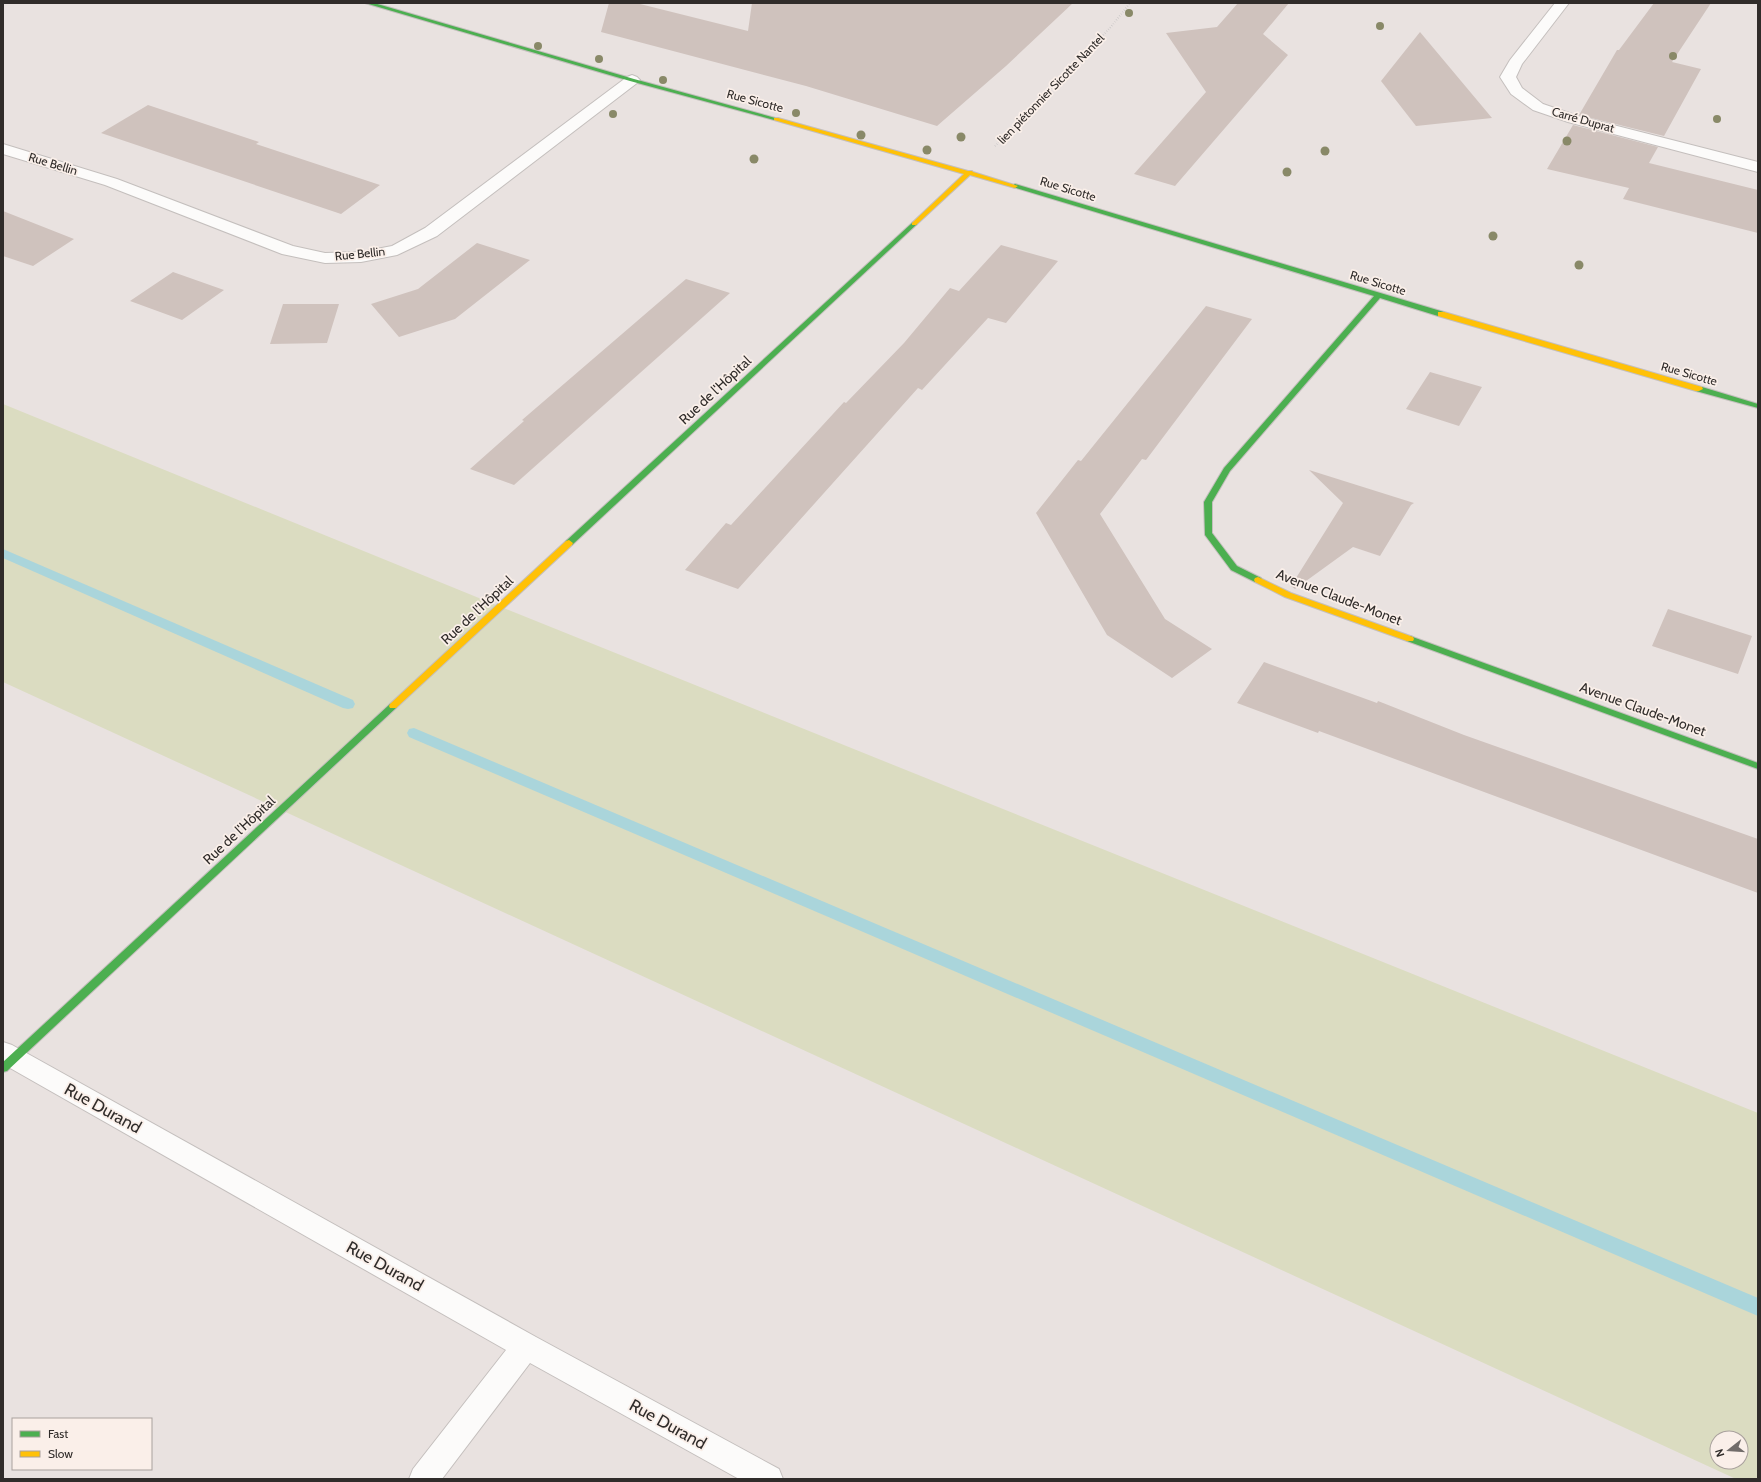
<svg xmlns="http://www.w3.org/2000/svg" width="1761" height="1482" font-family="Cabin,sans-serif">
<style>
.green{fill:#dbdcc1;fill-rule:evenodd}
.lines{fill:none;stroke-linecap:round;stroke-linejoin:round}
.stream{fill:#aad5db;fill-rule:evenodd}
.building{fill:#cfc2bd}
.street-casing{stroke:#c4bfbd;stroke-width:2}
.fast-casing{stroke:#c4bfbd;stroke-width:2}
.slow-casing{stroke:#c4bfbd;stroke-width:2}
.path{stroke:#c4c2c2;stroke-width:2;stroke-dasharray:0.5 2;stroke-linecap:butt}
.street{fill:#fcfbfa;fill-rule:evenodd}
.fast{fill:#4caf50;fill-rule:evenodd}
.slow{fill:#ffc107;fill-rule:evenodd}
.tree{fill:#898968}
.labels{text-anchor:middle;stroke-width:3.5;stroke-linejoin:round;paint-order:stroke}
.far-street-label{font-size:12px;fill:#302c2a;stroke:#faefe9}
.street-label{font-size:14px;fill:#302c2a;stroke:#faefe9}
.near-street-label{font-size:17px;fill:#302c2a;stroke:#faefe9}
</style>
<rect width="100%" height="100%" fill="#e9e2e0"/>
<path class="green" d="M3 404 501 607 1758 1113V1479H1736L3 682ZM1717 1438H1741V1462H1717Z"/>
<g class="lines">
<path class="stream" d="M3 549 353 700 355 704 353 708 348 709 343 708 3 558Z
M414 728 1758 1298V1316L409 737 407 733 409 729Z"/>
</g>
<path class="building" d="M609 3H636L748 31 752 3H1073L1006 66 937 126 806 86 601 32Z
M1238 3H1289L1263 34 1288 55 1175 186 1134 174 1206 92 1166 33 1217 27Z
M1654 3H1711L1672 62 1701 69 1664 136 1579 115 1617 50H1619Z
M1420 32 1492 118 1416 126 1381 81Z
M148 105 259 142 256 144 380 185 341 214 101 133Z
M1573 125 1658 147 1649 163 1758 190V233L1623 199 1629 188 1547 169Z
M3 211 74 239 33 266 3 256Z
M477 243 530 260 455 319 399 337 371 304 418 289Z
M1001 245 1058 261 1006 323 988 318 922 390 918 388 738 589 685 570 726 523 731 525 844 402 846 403 904 343 950 288 959 291Z
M173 272 224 290 182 320 130 301Z
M686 279 730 293 514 485 470 469 524 421 522 420Z
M283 304H339L327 343 270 344Z
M1206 306 1252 319 1146 460 1142 459 1100 514 1165 619 1212 649 1172 678 1107 635 1036 513 1078 460 1081 461Z
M1430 372 1482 387 1459 426 1406 409Z
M1309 470 1414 503 1411 505 1380 556 1353 547 1295 589 1291 586 1343 503Z
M1668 609 1752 636 1738 674 1652 646Z
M1264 662 1377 703 1378 701 1464 735 1758 839V893L1319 731 1318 733 1237 703Z"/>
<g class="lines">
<g class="street-casing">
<path id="street" d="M1555 3H1569L1522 64 1516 77 1522 88 1543 104 1578 116 1758 162V172L1568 122 1533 110 1511 94 1500 77 1510 60Z
M632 75 637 77 640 80 637 83 437 236 397 255 361 262 325 263 282 254 105 185 3 154V144L117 179 293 246 325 253 361 252 392 246 425 228 627 77Z
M3 1042 12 1045 536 1337 779 1469 783 1479H739L530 1363 442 1479H409L413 1469 506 1350 3 1064Z"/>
</g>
<g class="fast-casing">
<path id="fast" d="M365 3H374L634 79 779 119 774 120 630 81Z
M1015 184 1444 312 1445 314 1444 316H1438L1380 298 1230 471 1212 502V533L1237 566 1261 578 1262 580 1261 582H1255L1231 570 1205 535 1204 502 1224 468 1374 296 1013 187 1012 186Z
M914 222 917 224 916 225 572 545H566L565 543 566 541 912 223Z
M1696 387H1702L1758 404V408L1696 391Z
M1410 636 1758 763V769L1407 641 1406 639 1407 637Z
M393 703 397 706 396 708 7 1071 3 1072V1062L390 704Z"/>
</g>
<g class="slow-casing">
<path id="slow" d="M774 118H778L968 171H972L973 172 1018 186 1015 188 970 175 916 225H912V223L964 174 774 120Z
M1438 312H1444L1702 387 1703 389 1699 391H1696L1438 316Z
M569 540 573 543 572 545 396 708H390L389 706 390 704 566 541Z
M1258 577 1291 593 1413 637 1414 639 1413 641H1407L1285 597 1255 582 1254 580 1255 578Z"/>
</g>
<path class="path" d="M995 146 1110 28 1130 3"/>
<use href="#street" class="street"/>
<use href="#fast" class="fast"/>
<use href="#slow" class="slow"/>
</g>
<g class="tree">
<circle cx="1129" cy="13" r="4"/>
<circle cx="1380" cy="26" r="4"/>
<circle cx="538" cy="46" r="4"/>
<circle cx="1673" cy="56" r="4"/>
<circle cx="599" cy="59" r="4"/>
<circle cx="663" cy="80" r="4"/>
<circle cx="796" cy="113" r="4"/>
<circle cx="613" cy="114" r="4"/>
<circle cx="1717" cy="119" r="4"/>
<circle cx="861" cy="135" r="4.5"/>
<circle cx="961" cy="137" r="4.5"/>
<circle cx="1567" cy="141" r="4.5"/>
<circle cx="927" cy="150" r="4.5"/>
<circle cx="1325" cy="151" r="4.5"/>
<circle cx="754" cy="159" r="4.5"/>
<circle cx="1287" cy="172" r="4.5"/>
<circle cx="1493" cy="236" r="4.5"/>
<circle cx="1579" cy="265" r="4.5"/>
</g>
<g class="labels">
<g class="far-street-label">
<text transform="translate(1051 89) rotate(-46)" y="4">lien piétonnier Sicotte Nantel</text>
<text transform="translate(755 101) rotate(15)" y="4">Rue Sicotte</text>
<text transform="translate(1583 120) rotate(16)" y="4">Carré Duprat</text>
<text transform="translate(53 164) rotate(17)" y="4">Rue Bellin</text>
<text transform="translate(1068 189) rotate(17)" y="4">Rue Sicotte</text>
<text transform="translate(360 254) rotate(-6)" y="4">Rue Bellin</text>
<text transform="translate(1378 283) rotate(17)" y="4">Rue Sicotte</text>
<text transform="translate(1689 374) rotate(16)" y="4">Rue Sicotte</text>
</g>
<g class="street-label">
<text transform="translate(715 390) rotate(-43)" y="5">Rue de l'Hôpital</text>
<text transform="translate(1339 597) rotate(21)" y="5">Avenue Claude-Monet</text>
<text transform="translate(477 610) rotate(-43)" y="5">Rue de l'Hôpital</text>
<text transform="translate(1643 709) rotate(20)" y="5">Avenue Claude-Monet</text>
<text transform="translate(239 830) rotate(-43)" y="5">Rue de l'Hôpital</text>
</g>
<g class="near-street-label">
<text transform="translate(103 1108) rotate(29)" y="6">Rue Durand</text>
<text transform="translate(385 1266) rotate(29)" y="6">Rue Durand</text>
<text transform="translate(668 1424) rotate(29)" y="6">Rue Durand</text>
</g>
</g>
<rect width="1761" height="1482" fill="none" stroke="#302c2a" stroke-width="8"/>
<rect x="12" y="1418" width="140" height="52" fill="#faefe9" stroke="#a9a19d"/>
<rect x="20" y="1431" width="20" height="6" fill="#4caf50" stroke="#a9a19d"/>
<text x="48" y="1438" font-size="12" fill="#302c2a">Fast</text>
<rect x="20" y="1451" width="20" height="6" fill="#ffc107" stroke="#a9a19d"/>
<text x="48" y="1458" font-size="12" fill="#302c2a">Slow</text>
<g transform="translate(1729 1450) rotate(253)"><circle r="19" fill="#faefe9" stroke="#a9a19d"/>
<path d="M0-3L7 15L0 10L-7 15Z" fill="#716c6a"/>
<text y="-6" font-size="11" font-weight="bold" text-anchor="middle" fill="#302c2a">N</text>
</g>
</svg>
